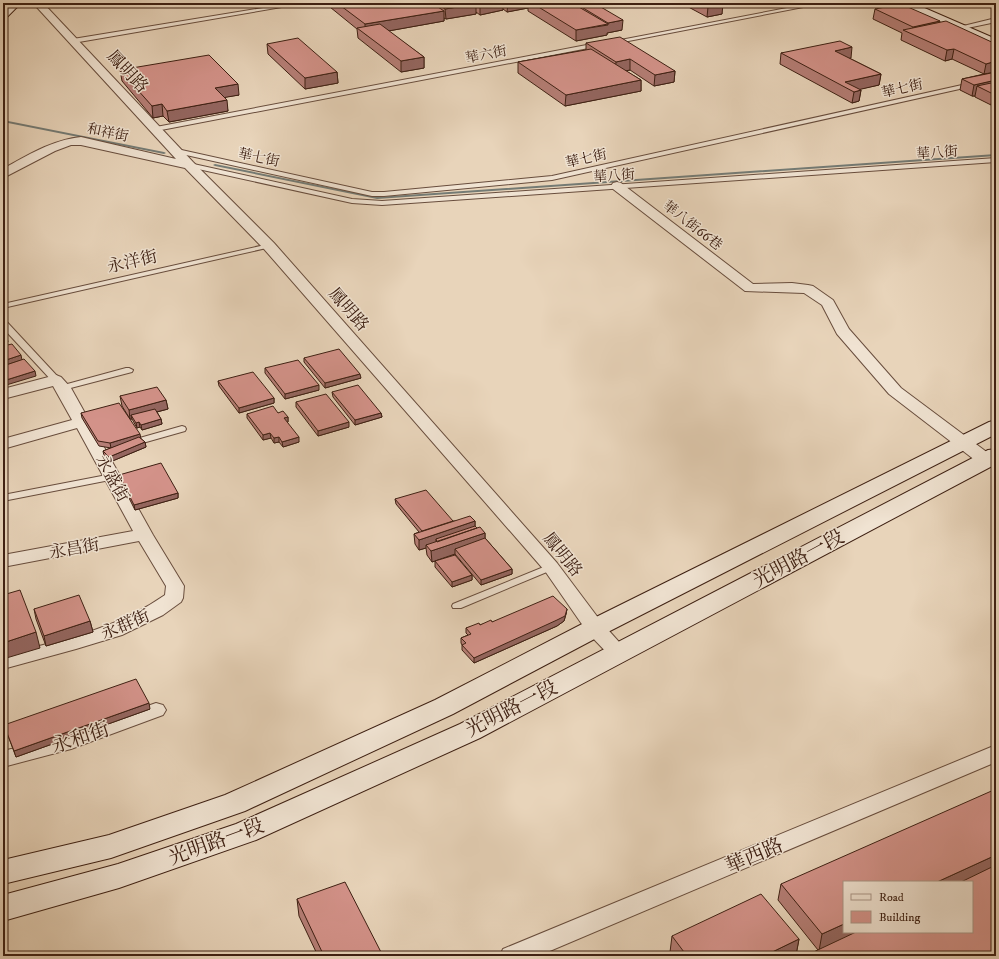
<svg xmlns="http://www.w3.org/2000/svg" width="999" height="959" font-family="'IM FELL DW Pica','Noto Serif TC',serif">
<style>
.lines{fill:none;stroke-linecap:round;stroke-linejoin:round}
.stream{fill:#747b75;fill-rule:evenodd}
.lane-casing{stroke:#684d3d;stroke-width:2}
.street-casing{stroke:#684d3d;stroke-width:2}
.secondary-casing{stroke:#3e2013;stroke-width:2}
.lane{fill:#f0e3d2;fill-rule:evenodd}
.street{fill:#f0e3d2;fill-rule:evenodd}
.secondary{fill:#f0e3d2;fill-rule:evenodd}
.wall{fill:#b57e76;stroke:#3e2013}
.shaded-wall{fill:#946660;stroke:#3e2013}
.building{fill:#d39289;stroke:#3e2013}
.labels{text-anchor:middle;stroke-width:3;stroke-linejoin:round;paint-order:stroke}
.far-street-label{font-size:14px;fill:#3e2013;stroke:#f0e3d2}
.street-label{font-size:17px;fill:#3e2013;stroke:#f0e3d2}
.near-street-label{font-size:20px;fill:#3e2013;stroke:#f0e3d2}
</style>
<rect width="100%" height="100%" fill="#e8d4ba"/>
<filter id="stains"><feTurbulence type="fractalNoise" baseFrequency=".005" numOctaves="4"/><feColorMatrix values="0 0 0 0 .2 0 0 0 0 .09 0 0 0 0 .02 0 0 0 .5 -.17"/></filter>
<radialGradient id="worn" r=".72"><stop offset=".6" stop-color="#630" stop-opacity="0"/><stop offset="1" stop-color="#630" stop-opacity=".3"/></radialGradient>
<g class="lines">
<path class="stream" d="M3 120 164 152 166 153 164 154 3 122Z
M996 154V156L377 199 215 166 213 165 215 164 377 197Z"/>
<g class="lane-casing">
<path id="lane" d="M293 3H305L73 43 70 41 73 39Z
M813 3H824L613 44 610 42Z
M996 18V22L958 30 955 28Z
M597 43 600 45 599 46 156 131 153 129 156 127Z
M971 83 973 84V86L552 180 384 196H372L177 153 174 151 177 149 372 192H384L552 176Z
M996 158V162L382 205 352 203 189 167 186 165 189 163 352 199 382 201Z
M269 244 273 246 271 247 3 308V304Z
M3 321H6L59 378 60 380 59 382H53L3 328Z
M126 368H129L133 370 132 372 63 390 59 388 60 386Z
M182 426 185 427 186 429 185 431 132 446 128 443 129 441Z
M112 474 116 477 115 479 3 501V495Z
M551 564 554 565 556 567 554 569 461 608H453L452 606 453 604Z"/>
</g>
<g class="street-casing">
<path id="street" d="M33 3H43L193 162 274 243 557 563 602 623 628 652 625 657 618 659 611 657 588 633 545 571 264 249 185 168 81 145H71L55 151 3 178V169C28 155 52 140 81 137L176 159Z
M617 182 621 183 753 284 792 283 808 285 813 286 833 300 849 329 901 388 992 456 994 460 992 464 986 465 980 464 889 394 837 334 822 305 804 293 745 291 613 189 611 186 613 183Z
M56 375 61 377 71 388 153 535 184 586 183 598 181 602 163 615 122 635 76 649 3 669V655C59 641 117 629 165 595L166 586 139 541 3 567V555L133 531 77 428 3 449V439L72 420 53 386 3 399V389Z
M156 703 163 705 166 710 163 715 71 749 3 767V751L60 737Z
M996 745V762L538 956H500L503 949Z"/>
</g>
<g class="secondary-casing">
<path id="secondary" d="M8 3H21L7 17 3 18V7Z
M897 3H913L996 39V48L899 6Z
M996 420V434L604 634 453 714 245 811 111 858 3 884V860L109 835 225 795 435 700 586 622 989 422Z
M996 449V464L480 738 256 840 119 888 3 921V895L118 864 236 824 460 724 988 450Z"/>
</g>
<use href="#lane" class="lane"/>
<use href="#street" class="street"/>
<use href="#secondary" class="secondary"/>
</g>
<path class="wall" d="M325 3H594L622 30 607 33V35L576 41 528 11V8L507 12 503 9V10L480 15 476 12V14L446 19 444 18V21L388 31 424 57V68L401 72 358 38 357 29Z
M681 3H721L722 14 707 17Z
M875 9 940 23 996 44V104L991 105 975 97V96H972L960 90 962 79 984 74 952 59 945 61 901 40 902 33 873 19Z
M586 43 675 71 674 82 654 86 630 70 626 71 641 80V91L565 106 518 73V62L586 50Z
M267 44 337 72 338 83 305 89 268 54Z
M781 53 851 58H849L881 74 879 85 860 89 861 90 859 101 852 103 780 64Z
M120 70 239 95 225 97 228 111 169 122 163 116 153 118 122 81Z
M304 358 361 378 325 388 304 362Z
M265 368 319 390 285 399 265 373Z
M218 381 274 398V403L239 413 219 386Z
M332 392 381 413 382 417 355 425 333 397Z
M120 396 166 400 168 409 157 412 161 419 162 424 142 430 140 427 137 428 132 419H130L122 406Z
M296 402 349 427 318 436 296 407Z
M81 413 140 438 145 442 146 447 110 462 104 456 103 451 116 446 111 448 99 446 82 418Z
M278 413 288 417V422H287L299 442 283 447 279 442 274 443 271 438 263 440 247 418V414Z
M119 475 178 493V498L135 510 120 480Z
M395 499 453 521H475V526L477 528 485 533V538L512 569V574L481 585 455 554 432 562 427 555 426 548 419 550 415 544 414 534 419 532 396 504Z
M435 561 472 575V580L452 587 435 567Z
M34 609 90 621 93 632 46 646 36 619Z
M567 609 566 614 564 621 557 626 474 663 462 650V645L461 643V638L468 635 466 633V628L492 622Z
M150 709 16 757 4 725Z
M781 884 996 956 818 950 778 900Z
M297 899 383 956H318L299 916Z
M672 936 799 939 796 955 794 956H673L670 952Z"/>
<path class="shaded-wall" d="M488 3H503V10L480 15V4Z
M508 3H528V8L507 12Z
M476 4V14L446 19 445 9Z
M723 4 722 14 707 17 708 7Z
M444 11V21L366 35 365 34V24Z
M623 20 622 30 607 33V35L576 41V30L608 25V23Z
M940 21 938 32 912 34 913 27Z
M852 47 851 58 833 62 835 51Z
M954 49 952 59 945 61 947 50Z
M424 57V68L401 72V61Z
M630 59V70L615 73 616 62Z
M996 61V72L984 74 986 64Z
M675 71 674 82 654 86 655 75Z
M337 72 338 83 305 89V78Z
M881 74 879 85 853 91 845 82Z
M641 80V91L565 106 566 95Z
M996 80V91L977 86 975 96H972L974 85Z
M238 84 239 95 216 99 215 88Z
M861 90 859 101 852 103 854 92Z
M996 93V104L991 105 993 94Z
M227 100 228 111 169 122 167 111Z
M162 104 163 116 153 118 152 106Z
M7 337 8 342 3 343V338Z
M21 355 22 360 3 366V361Z
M35 371 36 376 3 386V381Z
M360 374 361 378 325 388V383Z
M319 385V390L285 399V394Z
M274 398V403L239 413V408Z
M166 400 168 409 133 418 131 415 132 419H130L129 410Z
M381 413 382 417 355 425V420Z
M288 417V422L284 423V418Z
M161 419 162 424 142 430 141 425Z
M139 422 140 427 137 428 136 423Z
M349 422V427L318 436V431Z
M270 433 271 438 263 440V435Z
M140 434 141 439 111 448 110 443Z
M279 437V442L274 443V438Z
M299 437V442L283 447 282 442Z
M145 442 146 447 110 462 109 457Z
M178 493V498L135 510 134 505Z
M475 521V531L436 539V544L426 545V548L419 550V540Z
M485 533V543L455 549V554L432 562 431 551Z
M512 569V574L481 585V580Z
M472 575V580L452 587V582Z
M567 609 566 614 564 621 557 626 474 663V658Z
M90 621 93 632 46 646 44 636Z
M36 632 40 648 3 659V643Z
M149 703 150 709 16 757 14 751Z
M996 855V869L967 882H937Z
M844 924V932H859L819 951 822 934Z
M799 939 796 955 794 956H764Z"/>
<path class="building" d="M337 3H432L444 11 365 24Z
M436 3H475L476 4 445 9Z
M478 3H488L480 4Z
M532 3H572L608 24 576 30Z
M575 3H594L623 20 608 23Z
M701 3H721L723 4 708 7Z
M901 4 940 21 913 27 875 9Z
M946 21 996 44V61L986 64 954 49 947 50 903 30Z
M380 24 424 57 401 61 357 28Z
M620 37 675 71 655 75 630 59 616 62 586 43Z
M298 38 337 72 305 78 267 44Z
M840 41 852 47 835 51 881 74 845 82 861 90 854 92 781 53Z
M591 49 641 80 566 95 518 62Z
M209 55 238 84 215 88 227 100 167 111 162 104 152 106 120 70Z
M996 72V80L974 85 962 79Z
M996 82V93L993 94 977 86Z
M3 333 7 337 3 338Z
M12 344 21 355 3 361V346Z
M339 349 360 374 325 383 304 358Z
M24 359 35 371 3 381V366Z
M298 360 319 385 285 394 265 368Z
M253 372 274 398 239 408 218 381Z
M358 385 381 413 355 420 332 392Z
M157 387 166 400 129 410 120 396Z
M326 394 349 422 318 431 296 402Z
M119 403 140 434 110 443 98 441 81 413Z
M273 406 278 413 283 411 288 417 284 418 299 437 282 442 279 437 274 438 270 433 263 435 247 414Z
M155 409 161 419 141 425 139 422 136 423 131 415Z
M139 437 145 442 109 457 103 451Z
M161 463 178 493 134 505 119 475Z
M426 490 453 521 422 531 395 499Z
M470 516 475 521 419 540 414 534Z
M475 526 477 528 437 542 436 539Z
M480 527 485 533 431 551 426 545Z
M485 538 512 569 481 580 455 549Z
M455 555 472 575 452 582 435 561Z
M20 590 36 632 3 643V595Z
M79 595 90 621 44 636 34 609Z
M553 596 567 609 565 616 557 620 474 658 462 645 466 643 461 638 471 634 466 628 479 623 480 625 491 620 492 622Z
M136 679 149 703 14 751 4 725Z
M996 789V855L937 882H844V924L822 934 781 884Z
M996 865V956H805L856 932H972V882H961Z
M345 882 383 956H324L297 899Z
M761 894 799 939 764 956H687L672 936Z"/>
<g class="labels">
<g class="far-street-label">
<text transform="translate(486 54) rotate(-11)" y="5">華六街</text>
<text transform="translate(902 88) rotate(-13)" y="5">華七街</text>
<text transform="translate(108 132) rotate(12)" y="5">和祥街</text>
<text transform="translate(937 152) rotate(-4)" y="5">華八街</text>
<text transform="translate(259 157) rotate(12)" y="5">華七街</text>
<text transform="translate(586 158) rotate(-13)" y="5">華七街</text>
<text transform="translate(614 175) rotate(-4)" y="5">華八街</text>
<text transform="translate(693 225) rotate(38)" y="5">華八街66巷</text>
</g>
<g class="street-label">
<text transform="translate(128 71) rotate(47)" y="6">鳳明路</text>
<text transform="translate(132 261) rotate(-13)" y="6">永洋街</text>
<text transform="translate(349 309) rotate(49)" y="6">鳳明路</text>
<text transform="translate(113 478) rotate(61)" y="6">永盛街</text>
<text transform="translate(74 548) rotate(-10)" y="6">永昌街</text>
<text transform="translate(563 554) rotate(51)" y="6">鳳明路</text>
<text transform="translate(125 624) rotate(-23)" y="6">永群街</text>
</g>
<g class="near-street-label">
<text transform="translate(798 558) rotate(-28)" y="7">光明路一段</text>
<text transform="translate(511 708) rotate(-27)" y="7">光明路一段</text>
<text transform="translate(80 737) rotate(-18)" y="7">永和街</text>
<text transform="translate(216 841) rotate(-20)" y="7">光明路一段</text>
<text transform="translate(754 855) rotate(-23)" y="7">華西路</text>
</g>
</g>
<rect width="999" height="959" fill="none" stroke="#e8d4ba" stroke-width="16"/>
<rect x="4" y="4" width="991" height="951" fill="none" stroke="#3e2013" stroke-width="2"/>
<rect x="8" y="8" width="983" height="943" fill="none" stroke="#3e2013"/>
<rect x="843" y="881" width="130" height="52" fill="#f0e3d2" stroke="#a99586"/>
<rect x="851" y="894" width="20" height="6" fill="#f0e3d2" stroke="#a99586"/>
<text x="879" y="901" font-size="12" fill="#3e2013">Road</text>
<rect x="851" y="911" width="20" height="12" fill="#d39289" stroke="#a99586"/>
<text x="879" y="921" font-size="12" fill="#3e2013">Building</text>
<rect width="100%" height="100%" filter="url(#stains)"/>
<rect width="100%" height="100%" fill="url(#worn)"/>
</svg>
